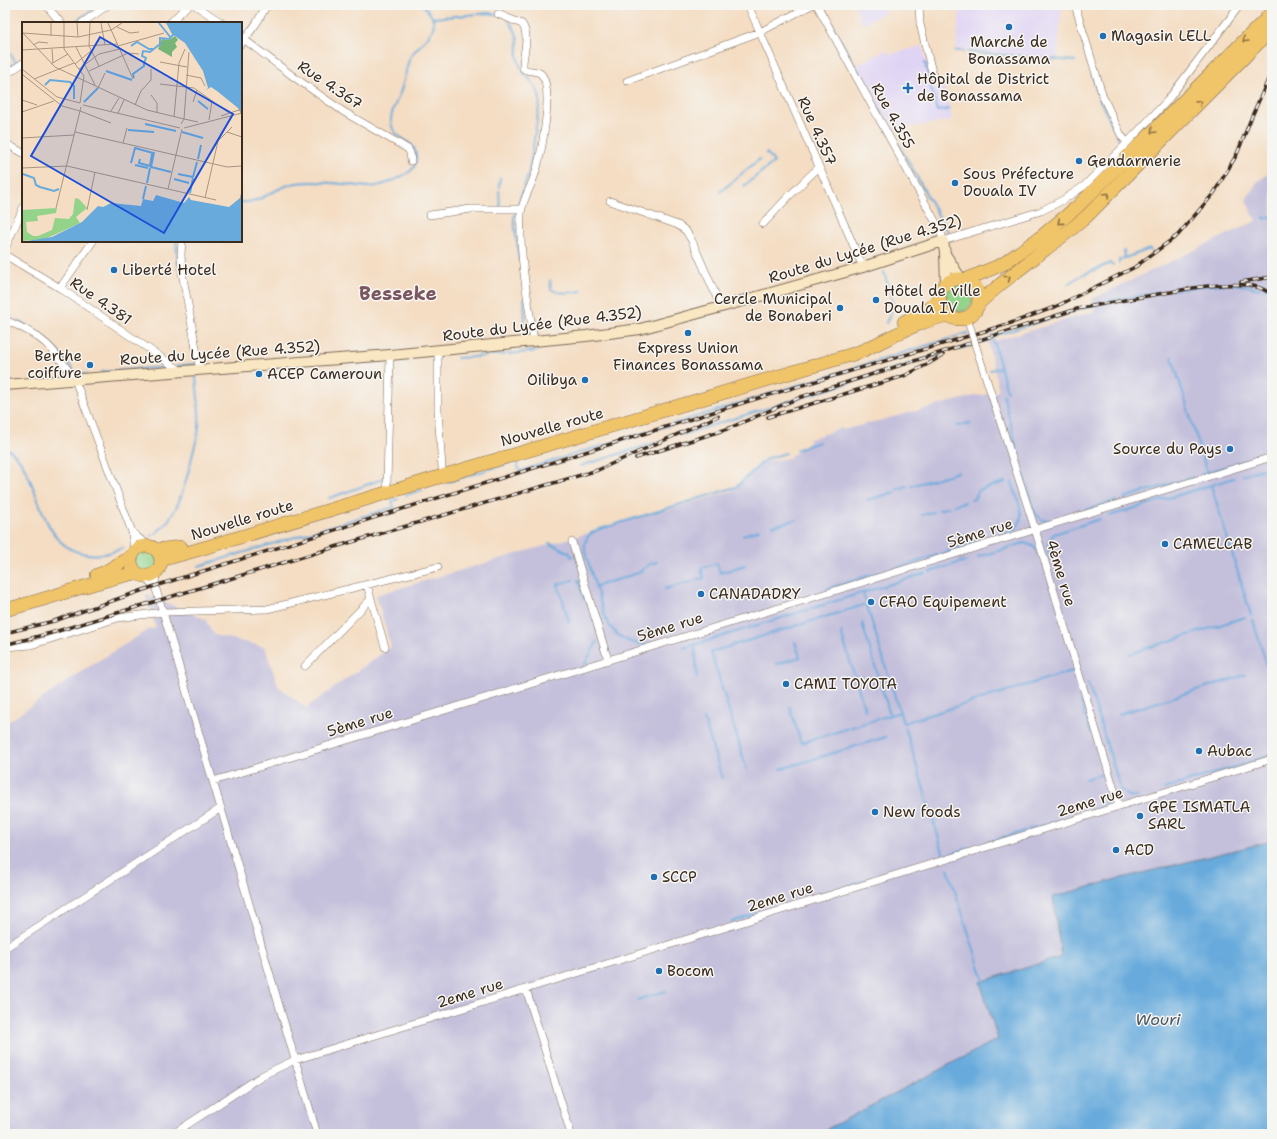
<svg xmlns="http://www.w3.org/2000/svg" width="1277" height="1139" font-family="'Shantell Sans',sans-serif">
<style>
.built{fill:#e0d4f4}
.industrial{fill:#c4c0db}
.green{fill:#93d38a;stroke:#677e54}
.water{fill:#68aadc;stroke:#526a7d}
.lines{fill:none;stroke-linecap:round;stroke-linejoin:round}
.stream{stroke:#68aadc;stroke-width:2}
.street-casing{stroke:#7c6958;stroke-width:8}
.secondary-casing{stroke:#7c6958;stroke-width:12}
.highway-casing{stroke:#7c6958;stroke-width:14}
.street{stroke:#fff;stroke-width:7}
.secondary{stroke:#f9e7c3;stroke-width:10}
.highway{stroke:#f0c469;stroke-width:13}
.rail-casing{stroke:#3b2a1e;stroke-width:3.5}
.rail{stroke:#f6f6f2;stroke-width:2;stroke-dasharray:6;stroke-linecap:butt}
.street-bridge-casing{stroke:#7c6958;stroke-width:8;stroke-linecap:butt}
.street-bridge{stroke:#fff;stroke-width:7}
.oneway{stroke:#8c6f40}
.poi-dot{fill:#1f6fb2;stroke:#f6f6f2;stroke-width:1.5}
.labels{text-anchor:middle;stroke-width:3;stroke-linejoin:round;paint-order:stroke}
.poi-label{font-size:15px;fill:#3b2a1e;stroke:#f6f6f2;text-anchor:start}
.street-label{font-size:15px;fill:#3b2a1e;stroke:#f6f6f2}
.water-label{font-size:16px;font-style:italic;fill:#4b5760;stroke:#f6f6f2}
.district-label{font-size:19px;font-weight:bold;fill:#7a5660;stroke:#f6f6f2}
.inset-river{fill:none;stroke:#68aadc;stroke-width:2}
.inset-road{fill:none;stroke:#aa9581;stroke-width:1}
.view{fill:#1d4ed8;fill-opacity:0.15;stroke:#1d4ed8;stroke-width:2}
.inset-edge{fill:none;stroke:#3b2a1e;stroke-width:2}
</style>
<rect width="100%" height="100%" fill="#f6f6f2"/>
<filter id="ink" filterUnits="userSpaceOnUse"><feTurbulence type="fractalNoise" baseFrequency=".025" numOctaves="2"/><feDisplacementMap in="SourceGraphic" scale="8" xChannelSelector="R" yChannelSelector="G"/><feConvolveMatrix kernelMatrix="1 2 1 2 8 2 1 2 1" color-interpolation-filters="sRGB"/></filter>
<filter id="wash" filterUnits="userSpaceOnUse"><feTurbulence type="fractalNoise" baseFrequency=".012" numOctaves="4" result="noise"/><feDisplacementMap in="SourceGraphic" scale="16" xChannelSelector="R" yChannelSelector="G"/><feGaussianBlur stdDeviation="0.9" result="paint"/><feColorMatrix in="noise" values="0 0 0 0 0 0 0 0 0 0 0 0 0 0 0 0 0 1.4 0 .05"/><feComposite in="paint" operator="in"/></filter>
<g filter="url(#wash)">
<rect width="100%" height="100%" fill="#f4ddc3"/>
<path class="built" d="M854 5H883L886 12 862 24Z
M960 5H1062L1057 58 956 49Z
M922 46 935 88 944 86 952 120 893 130 857 65 886 50 890 54Z"/>
<path class="industrial" d="M1272 171V841L1110 881 1053 897 1062 957 981 982 998 1039 829 1128 820 1134H5V724L90 666 150 629 156 628 145 594 205 619 214 635 265 647 278 686 306 708 391 647 376 595 732 491 764 462 789 458 809 442V439L842 428 843 430 978 395 979 396 999 391 988 343 1095 311 1092 299 1256 221 1246 200 1257 182Z"/>
<path class="green" d="M945 298a14 14 0 1 1 28 0a14 14 0 1 1-28 0Z
M134 561a12 12 0 1 1 24 0a12 12 0 1 1-24 0Z"/>
<path class="water" d="M1272 841V1134H820L829 1128 998 1039 980 982 1061 957 1053 897 1110 881Z"/>
<g class="lines">
<path class="stream" d="M823 5 829 19 939 217
M433 18 490 13 496 15
M509 22C526 41 512 51 521 68
M73 23 100 5
M1083 42 1089 64
M955 51H964
M968 52 1075 61
M10 54 16 62
M925 63 937 111 949 109
M1090 65 1098 96 1120 141
M5 70 23 58
M1124 133 1127 137
M740 175 760 159
M744 186 774 162 767 153 766 154
M499 187 500 178
M499 191 500 207
M720 192 738 177
M241 202C260 204 274 188 292 184 312 179 348 185 369 187 383 186 393 182 406 174 411 171 415 168 416 161 419 138 393 142 391 122 390 110 399 99 402 87 405 78 406 69 409 60 413 47 441 33 432 17 430 13 426 9 423 5
M517 207 529 172 540 101C539 88 531 81 523 72
M516 211 514 219 519 260
M1264 217 1265 219 1272 216
M941 220 948 232
M176 241 178 264
M1124 251 1125 258
M1119 263V260L1150 249 1151 251
M884 272 894 307 886 323
M550 280 551 289C560 295 572 292 582 291
M1068 284 1082 275 1111 263 1113 265
M1264 289 1272 283
M1173 290C1202 286 1230 279 1258 289L1261 287
M524 298 525 320 528 335
M17 321C45 333 57 350 75 372L80 374H87
M992 335H996L1111 300 1160 292
M992 335 1007 392
M191 338 194 358
M982 342 993 339
M959 349 972 345
M509 354 537 351
M491 355 506 354
M1172 357 1207 472
M457 358 487 356
M177 366 195 364
M63 368 65 374
M990 370 1000 368
M101 372 168 367
M1003 394 1027 488 1035 513 1042 520 1051 521
M958 426 970 423
M681 435 938 355
M5 447C18 454 25 467 30 480 46 517 52 560 104 554 110 553 117 550 124 548
M796 450 819 442
M580 466 655 443
M1271 467 1272 466
M1201 474 1264 455
M1243 475 1262 469
M1234 478 1211 485 1251 615
M448 482 516 461 520 471 968 333
M911 486 958 472
M897 489 907 486
M406 495 422 490
M329 498 361 487 385 478
M1124 498 1193 477
M867 499 868 500 895 492
M971 500 974 499 979 490 1005 482
M954 505 965 502
M939 510 949 507
M1076 513 1116 501
M922 515 933 512
M1109 516 1211 485
M773 526 795 520
M743 535 759 530
M151 536C179 520 186 481 193 453 195 444 199 434 199 426 200 410 197 392 196 376
M549 543 570 553 571 557 573 556
M978 557 1024 543 1033 546 1039 553
M1050 557C1047 548 1047 541 1054 534L1100 519
M199 566 394 507 392 501 398 499
M930 572 965 561
M860 578 904 566 1014 530C1029 519 1016 496 1012 482
M578 580 584 599
M597 586 638 573 650 564 657 562
M665 589 704 578 701 568 717 563 720 573 745 565
M827 589 859 579
M863 593 903 723 1075 670
M1253 620 1272 682
M569 622 558 584 573 580
M862 623 890 715
M841 632 865 710
M651 644C630 646 613 636 605 617L585 552C584 542 586 534 597 530L736 487 766 459 786 453
M695 644 697 678
M684 648 926 573
M1129 654 1245 617
M777 664 800 657 795 642
M584 665 597 642
M542 676 557 672
M1088 683 1121 790 1128 796 1137 797
M1081 702 1091 734
M790 707 801 743 900 712
M1119 714 1245 675
M704 719 722 778
M905 727 944 856
M781 769 886 737
M747 770 711 652 864 605
M1085 779 1103 774
M1164 789 1272 755
M931 860 1099 808C1107 803 1109 797 1107 788
M948 869 984 981
M780 907 917 864
M732 922 767 910
M637 1000 666 991"/>
</g>
</g>
<g filter="url(#ink)">
<g class="lines">
<g class="street-casing">
<path id="street" d="M46 5 61 23
M195 5 222 23
M748 5 863 267
M817 5 941 232 943 241 1041 211 1063 200 1084 186 1127 143 1167 101 1240 5
M919 5 920 24 933 76
M1075 5 1103 97 1121 135 1127 143
M498 14 522 24C531 37 522 54 523 68 528 73 537 69 542 75 554 91 541 158 534 177 530 189 522 201 521 214 519 256 528 299 534 341
M82 23 108 5
M170 23 188 5
M241 37 294 77 344 112 408 149 410 153 411 161
M241 44 256 24 267 5
M5 75 23 63
M627 81 760 32 812 5
M5 143 23 153
M610 201 678 225 686 231 692 241 721 307
M430 215 471 209H521
M763 224 788 197 819 167
M182 241 181 254 182 272 200 370
M5 249 23 208
M5 255 60 288 181 371
M60 288 93 241
M966 317 971 330
M5 320C42 335 53 347 75 380L132 532 134 553
M976 347 1035 529 1119 806
M438 351V410L442 468
M387 485 390 355
M132 532 149 547
M572 542 608 660
M142 576 155 586
M367 585 385 647
M5 647 31 645 118 618 163 612 155 586 156 572
M305 666 371 599
M213 781 1272 457
M5 948 221 808
M526 989 571 1134
M173 1134 263 1075 295 1060 1272 759
M317 1134 163 612 267 609 438 567"/>
</g>
<g class="secondary-casing">
<path id="secondary" d="M945 254 961 279
M5 385 390 355 586 336 640 329 721 307 863 267 943 241 945 253 946 285"/>
</g>
<g class="highway-casing">
<path id="highway" d="M939 299a20 20 0 1 1 40 0a20 20 0 1 1-40 0Z
M965 280 1003 264 1042 236 1077 207 1265 20 1272 11
M978 304C1012 272 1051 247 1086 217L1272 29
M904 322 928 309 940 300
M131 561a15 15 0 1 1 30 0a15 15 0 1 1-30 0Z
M156 550 181 547
M161 560 197 550 469 468 837 359C846 356 855 354 864 350 892 337 918 321 949 315
M97 575 105 572 132 556
M5 610C49 599 92 582 136 573"/>
</g>
<use href="#street" class="street"/>
<use href="#secondary" class="secondary"/>
<use href="#highway" class="highway"/>
<g class="rail-casing">
<path id="rail" d="M1241 282 1272 277
M768 417 904 376 928 364 943 355
M636 458 727 429 801 397 1077 309C1108 303 1139 297 1171 292 1196 287 1221 283 1247 285 1256 286 1265 289 1272 295
M5 633 54 621 155 586 752 400 949 342 1011 323 1055 307 1135 267 1178 235 1214 193 1237 154 1252 116 1272 71
M5 642 12 643 51 633 345 544 598 470 718 416"/>
</g>
<use href="#rail" class="rail"/>
<g class="street-bridge-casing">
<path id="street-bridge" d="M971 330 976 347"/>
</g>
<use href="#street-bridge" class="street-bridge"/>
</g>
<defs><path id="oneway-chevron" d="M-2-3.5L2.5 0L-2 3.5" fill="none" stroke-width="1.6" stroke-linecap="round" stroke-linejoin="round"/></defs>
<g class="oneway">
<use href="#oneway-chevron" transform="translate(1245 40) rotate(135)"/>
<use href="#oneway-chevron" transform="translate(1199 103) rotate(-45)"/>
<use href="#oneway-chevron" transform="translate(1153 131) rotate(135)"/>
<use href="#oneway-chevron" transform="translate(1107 195) rotate(-45)"/>
<use href="#oneway-chevron" transform="translate(1060 222) rotate(140)"/>
<use href="#oneway-chevron" transform="translate(1008 278) rotate(-37)"/>
</g>
</g>
<g class="poi-dot">
<circle cx="1009" cy="27" r="4"/>
<circle cx="1103" cy="36" r="4"/>
<path d="M906 82h4v4h4v4h-4v4h-4v-4h-4v-4h4z"/>
<circle cx="1079" cy="161" r="4"/>
<circle cx="955" cy="183" r="4"/>
<circle cx="114" cy="270" r="4"/>
<circle cx="876" cy="300" r="4"/>
<circle cx="840" cy="308" r="4"/>
<circle cx="688" cy="333" r="4"/>
<circle cx="90" cy="365" r="4"/>
<circle cx="259" cy="374" r="4"/>
<circle cx="585" cy="380" r="4"/>
<circle cx="1230" cy="449" r="4"/>
<circle cx="1165" cy="544" r="4"/>
<circle cx="701" cy="594" r="4"/>
<circle cx="871" cy="602" r="4"/>
<circle cx="786" cy="684" r="4"/>
<circle cx="1199" cy="751" r="4"/>
<circle cx="875" cy="812" r="4"/>
<circle cx="1140" cy="816" r="4"/>
<circle cx="1116" cy="850" r="4"/>
<circle cx="654" cy="877" r="4"/>
<circle cx="659" cy="971" r="4"/>
</g>
<g class="labels">
<g class="poi-label">
<text x="1111" y="41">Magasin LELL</text>
<text x="1009" y="47" text-anchor="middle">Marché de<tspan x="1009" dy="17">Bonassama</tspan></text>
<text x="917" y="84">Hôpital de District<tspan x="917" dy="17">de Bonassama</tspan></text>
<text x="1087" y="166">Gendarmerie</text>
<text x="963" y="179">Sous Préfecture<tspan x="963" dy="17">Douala IV</tspan></text>
<text x="122" y="275">Liberté Hotel</text>
<text x="884" y="296">Hôtel de ville<tspan x="884" dy="17">Douala IV</tspan></text>
<text x="832" y="304" text-anchor="end">Cercle Municipal<tspan x="832" dy="17">de Bonaberi</tspan></text>
<text x="688" y="353" text-anchor="middle">Express Union<tspan x="688" dy="17">Finances Bonassama</tspan></text>
<text x="82" y="361" text-anchor="end">Berthe<tspan x="82" dy="17">coiffure</tspan></text>
<text x="267" y="379">ACEP Cameroun</text>
<text x="577" y="385" text-anchor="end">Oilibya</text>
<text x="1222" y="454" text-anchor="end">Source du Pays</text>
<text x="1173" y="549">CAMELCAB</text>
<text x="709" y="599">CANADADRY</text>
<text x="879" y="607">CFAO Equipement</text>
<text x="794" y="689">CAMI TOYOTA</text>
<text x="1207" y="756">Aubac</text>
<text x="1148" y="812">GPE ISMATLA<tspan x="1148" dy="17">SARL</tspan></text>
<text x="883" y="817">New foods</text>
<text x="1124" y="855">ACD</text>
<text x="662" y="882">SCCP</text>
<text x="667" y="976">Bocom</text>
</g>
<g class="street-label">
<text transform="translate(330 85) rotate(34)" y="5">Rue 4.367</text>
<text transform="translate(893 116) rotate(61)" y="5">Rue 4.355</text>
<text transform="translate(817 131) rotate(66)" y="5">Rue 4.357</text>
<text transform="translate(865 249) rotate(-17)" y="5">Route du Lycée (Rue 4.352)</text>
<text transform="translate(101 301) rotate(35)" y="5">Rue 4.381</text>
<text transform="translate(542 324) rotate(-7)" y="5">Route du Lycée (Rue 4.352)</text>
<text transform="translate(220 353) rotate(-4)" y="5">Route du Lycée (Rue 4.352)</text>
<text transform="translate(552 427) rotate(-16)" y="5">Nouvelle route</text>
<text transform="translate(242 520) rotate(-17)" y="5">Nouvelle route</text>
<text transform="translate(980 533) rotate(-17)" y="5">5ème rue</text>
<text transform="translate(1061 573) rotate(73)" y="5">4ème rue</text>
<text transform="translate(670 627) rotate(-17)" y="5">5ème rue</text>
<text transform="translate(360 722) rotate(-17)" y="5">5ème rue</text>
<text transform="translate(1090 802) rotate(-17)" y="5">2eme rue</text>
<text transform="translate(780 897) rotate(-17)" y="5">2eme rue</text>
<text transform="translate(470 993) rotate(-17)" y="5">2eme rue</text>
</g>
<g class="water-label">
<text x="1158" y="1025">Wouri</text>
</g>
<g class="district-label">
<text x="398" y="300">Besseke</text>
</g>
</g>
<g transform="translate(22 22)">
<rect width="220" height="220" fill="#f4ddc3"/>
<path d="M53 176 57 177 65 186 54 195 58 201 23 217 0 219V188L35 186 34 191 15 194 16 199 4 200 5 210 11 214H16L30 208 33 196 47 197 51 192Z" fill="#93d38a"/>
<path d="M153 14 156 18 153 21 155 25 150 30V35L136 27 140 17 147 18Z" fill="#76b576"/>
<path d="M144 1H220V94L216 86 195 69 189 65 184 68 186 66 181 49 163 21 150 12ZM220 166V219H5L30 215 60 200 76 184 81 185 89 181 119 184 121 177 131 179 134 173 162 181 167 175 169 178 207 185 218 176Z" fill="#68aadc"/>
<path class="inset-river" d="M137 1 149 16M109 24 115 20 127 27H131M122 41 124 36 120 34 121 29 128 30 138 22V16L147 17 153 11M84 49 110 58M112 56 111 52 122 44V41M23 63 28 58 48 60 52 64V77M176 79 186 87M62 80 76 66M123 102 154 109M106 108 132 110M160 110 181 116M132 130 129 145 149 150M118 137 117 141 128 144M176 137 179 123M109 141 113 126 131 131M113 143 126 146M128 144 130 132M1 152 12 156 14 163 18 165 32 169 37 167M156 152 171 155M171 155 175 140M152 157 167 161M125 161 128 146M168 171 171 156M121 177 124 164"/>
<path class="inset-road" d="M42 1V27L62 54 58 81M55 1 56 15M68 1 67 24 77 44M79 1 83 23M86 1 111 57M95 5 108 11 117 10M0 10 33 45 125 88 162 97 159 102M1 11 56 15 89 8 100 1M29 14V1M11 23 17 20 26 21M96 24 142 11M54 25 73 63M30 27 31 41M0 28 95 22M167 30 162 97 176 100M138 40 165 45M29 42 46 32M53 42 69 29M0 47 35 75 58 81M57 47 77 32 98 27M67 49 106 31 117 32M1 53 40 84 58 89 59 85M164 53 179 56 183 64M12 57 52 41M138 62 172 66 207 91M76 66 83 51M129 73 135 81V91M0 78 15 83M171 80 175 68M61 83 158 106M113 83 119 69 129 58V47M89 89 97 76M0 90 32 79M96 91 102 78M199 94 220 87M152 95 157 41 163 27M187 98 190 79M162 106 220 91M53 110 205 145 220 144M205 110 220 115M0 116 52 113M101 121 105 106M0 146 45 144 194 178M146 167 160 107M183 176 196 119 210 105M34 186 58 89 89 101M65 188 73 150"/>
<path class="view" d="M78 15 211 92 142 211 9 134Z"/>
<rect width="220" height="220" class="inset-edge"/>
</g>
<rect width="1277" height="1139" fill="none" stroke="#f6f6f2" stroke-width="20"/>
</svg>
